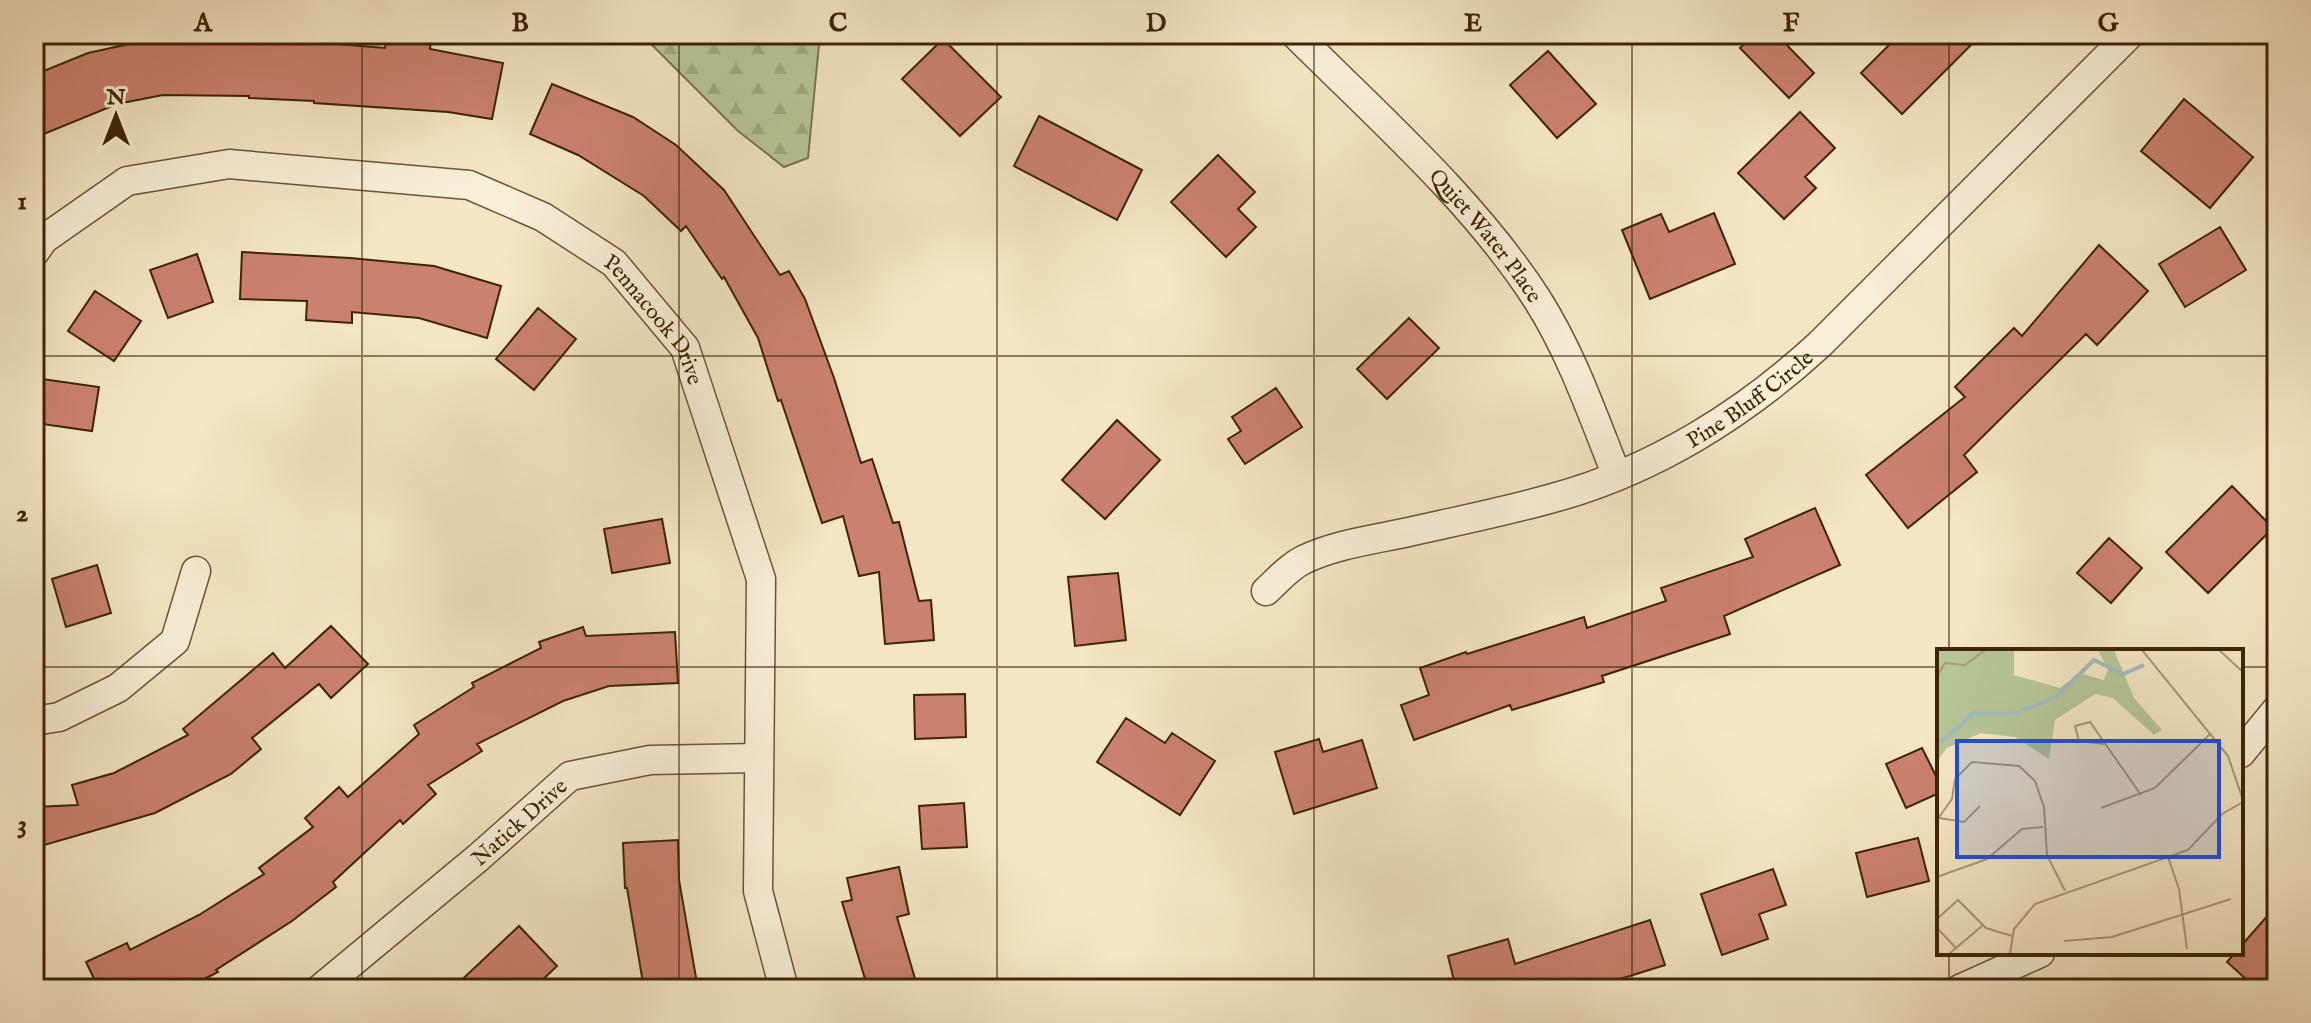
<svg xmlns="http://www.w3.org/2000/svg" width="2311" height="1023" font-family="'IM FELL English',serif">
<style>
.forest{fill:url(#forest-firs);stroke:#7a754e;stroke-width:2}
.building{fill:#cb816f;stroke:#3e2405;stroke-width:2}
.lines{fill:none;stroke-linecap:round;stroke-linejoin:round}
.street-casing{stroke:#6c5435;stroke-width:31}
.street{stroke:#f8efd9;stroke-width:28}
.grid{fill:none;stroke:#3e2405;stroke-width:2;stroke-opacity:0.55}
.labels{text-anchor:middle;stroke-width:7;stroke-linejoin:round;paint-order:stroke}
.street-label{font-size:22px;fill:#3e2405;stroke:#f8efd9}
.inset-river{fill:none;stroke:#a2bcc0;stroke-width:4}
.inset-road{fill:none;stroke:#ab9878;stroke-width:2}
.view{fill:#1d4ed8;fill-opacity:0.15;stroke:#1d4ed8;stroke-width:4}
.inset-edge{fill:none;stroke:#3e2405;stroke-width:4}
.neatline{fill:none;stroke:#3e2405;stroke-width:3}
.grid-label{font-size:26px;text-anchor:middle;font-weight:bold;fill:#3e2405}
</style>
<defs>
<pattern id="forest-firs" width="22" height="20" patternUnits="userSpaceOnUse" patternTransform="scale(2)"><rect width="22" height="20" fill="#b6c698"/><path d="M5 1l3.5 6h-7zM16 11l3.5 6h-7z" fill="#9eaa82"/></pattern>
</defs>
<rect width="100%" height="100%" fill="#f4e6c5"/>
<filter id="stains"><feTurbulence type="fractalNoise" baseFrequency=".0025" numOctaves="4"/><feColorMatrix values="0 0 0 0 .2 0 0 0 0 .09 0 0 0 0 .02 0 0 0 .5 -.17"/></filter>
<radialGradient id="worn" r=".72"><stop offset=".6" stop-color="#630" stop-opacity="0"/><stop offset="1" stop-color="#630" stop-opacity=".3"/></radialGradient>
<path class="forest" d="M641 34H820L808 158 784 167 738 131Z"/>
<path class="building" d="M1754 34H1776L1814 73 1789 98 1740 48Z
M1900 34H1982L1902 114 1861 73Z
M251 37 385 48 386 38 431 40 430 49 503 63 492 119 448 112 314 103V101L249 98V96L163 95 117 104 34 138V75L88 53 152 39 251 41Z
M943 39 1001 97 960 136 902 79Z
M1548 51 1596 104 1557 138 1510 85Z
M552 84 633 117 676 145 724 190 780 275 789 271 805 299 834 378 861 463 872 459 893 523 899 522 919 601 931 600 934 640 885 644 879 572 859 576 843 516 822 523 781 400 778 401 758 338 724 277 722 279 686 226 681 231 644 196 578 155 530 134Z
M2184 99 2253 157 2210 208 2141 151Z
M1800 112 1835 148 1805 177 1816 188 1784 219 1738 173Z
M1039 116 1142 170 1117 220 1014 166Z
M1218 155 1255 192 1238 209 1256 227 1226 257 1171 202Z
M1714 213 1735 264 1650 299 1622 230 1661 214 1669 232Z
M2220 227 2246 270 2185 307 2159 264Z
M2099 245 2148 291 2097 345 2086 334 1964 455 1977 472 1908 528 1866 475 1965 397 1955 387 2014 328 2022 336Z
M242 252 350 258 434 266 501 286 487 338 419 318 352 312V323L306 320 307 301 240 299Z
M197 254 213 302 168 318 150 270Z
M95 291 141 321 114 361 68 331Z
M538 308 576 339 534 390 496 359Z
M1409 318 1439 348 1387 399 1357 369Z
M42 379 99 387 92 431 35 423Z
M1276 388 1302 427 1245 464 1228 439 1241 431 1232 417Z
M1117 420 1160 460 1105 519 1062 480Z
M2232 486 2273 528 2208 593 2166 552Z
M1815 508 1840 565 1724 616 1730 634 1602 676 1604 682 1512 710 1510 705 1414 740 1401 705 1429 695 1420 668 1466 652 1467 654 1584 617 1587 628 1666 601 1661 588 1753 557 1745 539Z
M662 519 670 563 612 573 604 529Z
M2109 538 2142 568 2111 603 2077 573Z
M97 565 111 613 66 627 52 579Z
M1118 573 1126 640 1075 646 1068 577Z
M331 626 368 664 331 698 319 684 252 738 261 749 231 774 155 813 34 848V807L78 805 72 785 114 773 188 735 183 729 273 653 285 668Z
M583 627 586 636 675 632 678 683 609 686 563 701 477 744 482 751 428 785 436 794 403 824 400 820 333 882 336 887 292 921 216 970 218 972 185 989H99L86 962 127 943 130 950 199 915 264 874 259 868 313 827 305 818 339 787 348 797 419 734 414 725 474 687 472 683 541 648 539 642Z
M965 694 966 737 915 739 914 695Z
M1126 718 1165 743 1172 733 1215 761 1180 815 1097 762Z
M1319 739 1323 752 1362 740 1377 788 1294 814 1275 752Z
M1922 748 1939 782V793L1906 808 1886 764Z
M964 803 967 847 922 849 919 806Z
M1918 838 1929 881 1867 897 1856 853Z
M678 840 679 880 698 989H644L627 888H625L623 843Z
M899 867 909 914 897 917 918 989H868L842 902 852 900 847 878Z
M1773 869 1786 905 1759 914 1768 939 1722 955 1701 894Z
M2277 905V972L2262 989H2257L2227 962 2235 953H2241V946Z
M1650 920 1665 965 1588 989H1456L1448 956 1508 939 1515 964Z
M519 926 557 966 533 989H452Z"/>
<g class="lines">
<g class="street-casing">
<g id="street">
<path id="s1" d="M1295 34C1377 116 1474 201 1537 299 1572 354 1593 416 1617 476"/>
<path id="s2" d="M34 253 44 239 127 181 229 164 469 185 543 217 614 263 685 348 761 579 758 891 784 989"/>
<path id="s3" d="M1266 591C1278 580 1289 567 1303 560 1334 545 1370 540 1404 533 1453 522 1503 512 1553 498 1653 471 1744 414 1820 344L2130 34"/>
<path d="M34 721 59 717 118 688 175 641 196 571"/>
<path d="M2241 753 2277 709"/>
<path id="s4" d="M320 989 479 857 570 776 650 760 758 758"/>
<path d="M1960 989 2040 953"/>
</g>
</g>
<use href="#street" class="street"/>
</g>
<path class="grid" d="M362 34V989M679 34V989M997 34V989M1314 34V989M1632 34V989M1949 34V651M34 356H2277M34 667H1939M2241 667H2277M1949 953V989"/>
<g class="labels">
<g class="street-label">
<text dy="8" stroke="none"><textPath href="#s1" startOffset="278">Quiet Water Place</textPath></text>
<text dy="8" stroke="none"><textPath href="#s2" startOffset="698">Pennacook Drive</textPath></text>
<text dy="8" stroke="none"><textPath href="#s3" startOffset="528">Pine Bluff Circle</textPath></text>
<text dy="8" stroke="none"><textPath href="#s4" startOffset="260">Natick Drive</textPath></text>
</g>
</g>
<g transform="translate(1937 649)">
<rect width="306" height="306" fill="#f4e6c5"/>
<path d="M0 1H77V26L123 39 142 24 167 31 171 20 161 1H177L197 49 225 81 217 86 176 49 158 45 118 71 112 110 78 88 44 84 10 99 0 112Z" fill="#b6c698"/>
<path class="inset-river" d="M0 97 37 64H79L119 48 157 11 186 25 207 16"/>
<path class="inset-road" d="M205 1 291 107 306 151M282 1 306 23M0 27 8 14 28 16 48 1M167 95 142 92 138 77 153 73 204 146M164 159 218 139 273 85M2 169 27 173 43 157M0 171 15 150 18 130 35 113 82 117 98 132 107 158 110 206 128 242M231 208 242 240 250 300M0 228 50 210 85 180 106 178M0 270 21 251 49 279 75 287M0 279 19 299 12 305M127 292 175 288 294 250M19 299 45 277M73 305 77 280 98 255 251 201 285 165 306 153"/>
<path class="view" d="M20 92H282V208H20Z"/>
<rect width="306" height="306" class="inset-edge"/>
</g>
<rect width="2311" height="1023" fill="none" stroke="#f4e6c5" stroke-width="88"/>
<g transform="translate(116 116)" stroke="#f8efd9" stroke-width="6" paint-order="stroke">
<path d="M0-6L14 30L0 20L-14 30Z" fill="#3e2405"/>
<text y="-12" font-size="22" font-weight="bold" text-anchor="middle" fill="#3e2405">N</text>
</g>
<rect x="44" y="44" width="2223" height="935" class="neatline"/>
<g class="grid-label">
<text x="203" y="31">A</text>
<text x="520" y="31">B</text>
<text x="838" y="31">C</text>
<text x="1156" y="31">D</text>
<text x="1473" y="31">E</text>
<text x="1791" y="31">F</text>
<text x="2108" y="31">G</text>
<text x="22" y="209">1</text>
<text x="22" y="521">2</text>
<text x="22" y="832">3</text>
</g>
<rect width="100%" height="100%" filter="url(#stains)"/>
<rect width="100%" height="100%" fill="url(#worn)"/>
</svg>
